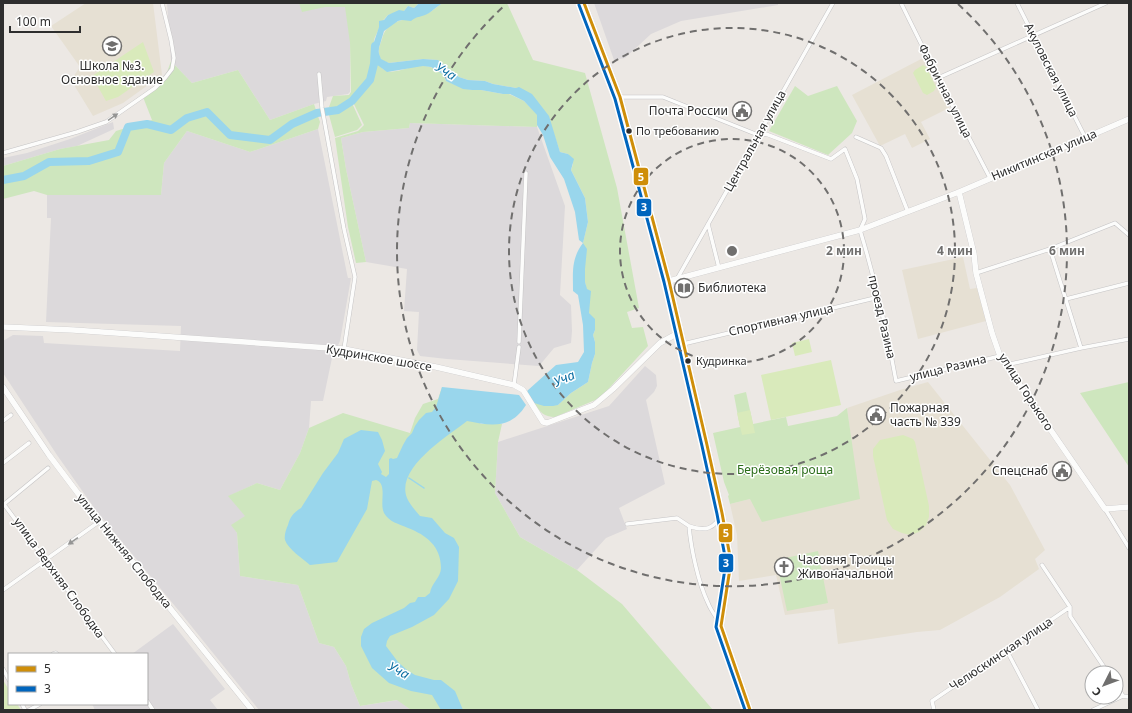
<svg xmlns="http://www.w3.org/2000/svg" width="1132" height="713" font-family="'Noto Sans',sans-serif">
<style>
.industrial{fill:#dcd9db}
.education{fill:#e6e0d3}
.green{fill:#cee6be}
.pitch{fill:#d9eabb}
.water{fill:#99d6ec}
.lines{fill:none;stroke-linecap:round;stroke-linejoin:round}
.stream{stroke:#99d6ec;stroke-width:1.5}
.river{stroke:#99d6ec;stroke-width:8}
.street-casing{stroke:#c5c4c5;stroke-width:4.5}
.secondary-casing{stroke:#c5c4c5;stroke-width:6}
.street{stroke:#fcfcfb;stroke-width:3.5}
.secondary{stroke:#fcfcfb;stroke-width:5.5}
.bus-1-casing{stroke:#fff;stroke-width:6}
.bus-2-casing{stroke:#fff;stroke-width:6}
.bus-1{stroke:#cf8e09;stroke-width:3}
.bus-2{stroke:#0065bd;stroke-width:3}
.oneway{fill:#959594}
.ring{fill:none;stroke:#706f6e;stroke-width:2;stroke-dasharray:7 5}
.bus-dot{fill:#2e2e2e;stroke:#fff;stroke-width:1.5}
.labels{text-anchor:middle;stroke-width:3;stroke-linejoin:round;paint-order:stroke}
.bus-label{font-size:11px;fill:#2e2e2e;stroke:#fff;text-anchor:start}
.poi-label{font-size:12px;fill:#2e2e2e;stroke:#fff;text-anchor:start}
.street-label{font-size:12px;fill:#2e2e2e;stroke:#fff}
.park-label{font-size:12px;fill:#2c6e1b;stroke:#fff}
.water-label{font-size:13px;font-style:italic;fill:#0d6fa3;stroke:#fff}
.centre{fill:#706f6e;stroke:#fff;stroke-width:2}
.ring-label{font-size:12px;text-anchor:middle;font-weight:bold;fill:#706f6e;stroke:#fff;stroke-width:3;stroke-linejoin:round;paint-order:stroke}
.line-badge{stroke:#fff;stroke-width:1.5}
.badge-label{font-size:11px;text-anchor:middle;font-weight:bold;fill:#fff}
</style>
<rect width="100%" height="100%" fill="#ece8e4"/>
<path class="industrial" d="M167 3H368L350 43V92L348 94 327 97 326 101 314 104 270 120 238 70 192 83 171 61Z
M594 3H778V5L681 21 651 34 625 58 614 60Z
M113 122 114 129 77 146 60 149 3 166V158L27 153 70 139Z
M410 123 537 127 565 206 560 295 571 305 572 331 571 343 554 348 539 366 447 359 420 356 417 350 419 312 404 311 407 269 366 262 346 169 341 138 363 132 409 128Z
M318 129 347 274 348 278H351L340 341 332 358 323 401H311L309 428 300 453 280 490 257 483 229 496 246 516 232 525 237 533 240 576 298 585 319 643 334 647 346 666 351 684 360 706 398 700 411 710H259L184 617 95 509 57 455 3 373V341L13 335 43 336 44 343 180 351 181 326 46 322 51 218H47V195H161L164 163 187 131 250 152Z
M645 366 656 375 657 386 654 392 646 400 665 484 619 508 627 529 606 538 577 570 520 537 495 493 498 442 609 406Z
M173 624 225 689 210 700 218 710H95L92 704H147V654H132Z"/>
<path class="education" d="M86 3H153L162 75 123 103 93 116 71 80 80 67 51 26Z
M923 58 949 108 921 122 930 139 912 148 905 134 880 146 852 95Z
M963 257 970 289 977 288 986 321 918 339 902 270Z
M928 382 1010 485 1045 550 1035 559 1039 569 1000 597 940 630 917 632 838 644 834 609 785 615 776 575 739 581 737 535 730 504 750 499H859L847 408 900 390Z"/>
<path class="green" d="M299 3H419L414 8 408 6 404 11 388 15 379 25C380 31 374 36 374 42 374 47 376 53 377 57 383 85 406 64 424 66 432 66 438 71 444 75L446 81 463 88 472 90H481L503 94H509L524 101 538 115 537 127 410 123 409 128 363 132 341 138 346 169 366 262 356 263 348 227 335 138 358 131 364 125 352 100 337 107H329L333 96 349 95 351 92 350 43 345 7H325L302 12Z
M443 3H507L533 60 585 73 617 188 639 308 627 312 632 328 643 327 648 346 600 398 555 417C544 417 540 412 534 403L558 405 571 393 588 382 592 363 595 354V342L593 335 595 330 589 313V305L585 282 583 243 588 222 585 198 571 170 573 164 568 154 560 152 551 125 516 88 493 84 485 81 468 80 459 77 438 60 423 59 389 63 381 60C377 50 379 48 382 39 388 16 410 21 428 13 433 11 437 6 443 3Z
M171 61 192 83 238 70 270 120 314 104 320 122 318 129 250 152 187 131 164 163 161 195H47L34 191 3 199V166L60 149 109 140 116 131 152 120 143 97 165 78Z
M795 86 808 96 837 86 857 121 852 133 828 155 769 131Z
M352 103 362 125 357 130 335 137 329 115 328 109H337L338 111Z
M1129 382V467L1080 393Z
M442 387 481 424H502L498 442 495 493 520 537 577 570 622 604 713 710H411L397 700 360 706 351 684 346 666 334 647 319 643 298 585 240 576 237 533 231 525 245 516 228 496 257 483 280 490 300 453 309 428 343 413 410 433 415 418 423 404 438 399Z
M746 392 753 424 786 417 788 426 837 416 847 408 860 499 762 522 750 499 730 504 728 496 729 495 724 482 713 433 740 427 734 395Z
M818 551 828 603 787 611 779 573 787 572 786 563 777 565 776 560Z"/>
<path class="pitch" d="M143 42 154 72 118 97 106 101 92 76Z
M923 65 926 67 936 87 934 91 927 95 923 93 913 73 915 70Z
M809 339 812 352 795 356 792 343Z
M831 360 841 405 771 420 761 375Z
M750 410 755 433 742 435 737 413Z
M903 435 913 439 915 442 929 506V517L926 525 919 532 910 535 902 533 893 529 887 520 873 456V449L880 440Z
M3 680 9 690V704H17L21 710H3Z"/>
<path class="water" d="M419 3H443C437 6 434 10 429 13 423 17 416 16 411 21L402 20 398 21 384 31 378 51 381 59 389 63 423 59 438 60 459 77 468 80 485 81 493 84 516 88 519 87 532 94 549 116 560 152 568 154 574 159 571 170 585 198 588 222 583 243 587 249 585 269V282L587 289 591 291 589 313 595 319V330L593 335 595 342V354L592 363 588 382 571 393 558 405 553 406H544L534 403 527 391 556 365 578 362 584 352 583 325 578 295 573 291C573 272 571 259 583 243L579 240 575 212 564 179 550 157 543 135 537 125V115L524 101 510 94H503L481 90H472L463 89 446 81 444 75 431 67 423 66 387 72 376 64 374 42 379 27V21L384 20 388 15 399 10 404 11 408 6 414 8Z
M442 387 519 395 526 405C511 429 492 426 467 421 448 436 395 468 407 498 410 505 416 511 420 516L432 518 445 533 454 538 459 547 458 581 449 599 434 615 412 627 390 636 387 641 386 646 398 662 407 670 415 675 434 680H441L455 691 463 710H441L432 695 411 691 389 683 372 668 361 646V637L364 629 372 623 404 608 410 603 415 602 418 597H425L430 593C431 584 441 577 441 568 441 546 426 535 408 528 399 524 389 522 384 513 379 503 388 484 376 480L372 481 367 509 337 562 310 565C303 559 288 549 285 540 284 536 286 529 288 525 290 517 293 513 301 508L323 473 338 453 344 439 361 430 378 432 382 440 385 451 378 464 382 472 381 474 386 477 389 474V459L391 458 393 459 397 458 403 445 407 438 412 433 415 426 419 420 426 413 432 412 436 407Z"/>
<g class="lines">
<path class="stream" d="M409 478 424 488"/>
<path class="river" d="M3 180 24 176 49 162 89 161 118 152 128 127 147 124 171 130 187 118 207 112 230 135 270 140 292 124 317 113 338 110 352 101 370 80 374 64 375 46"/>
<g class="street-casing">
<path id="street" d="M901 3 938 78 990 178
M1017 3 1085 137
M319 74 322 108 344 229 355 277 344 349
M938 78 1106 3
M620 97H663L758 135 766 134 831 159 845 149 857 179 865 219 860 230C875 280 887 330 896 381L1000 356
M856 137 881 148 886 156 908 212
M3 153 77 132 106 122 155 88 165 78 172 69 174 58 171 40 162 3
M708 224 719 268
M1050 249 1081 348
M976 273 1050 249 1115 223 1129 235
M677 279 833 3
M1066 299 1129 283
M519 342 526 173
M683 344 879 297
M1006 365 1081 348 1129 339
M514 385 519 347
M3 421 11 415
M3 463 29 443
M3 503 115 654
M3 505 48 468
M1105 509 1129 548
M627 524 677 518 689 526C691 549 698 582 708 603 711 611 717 618 721 625
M689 526C705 532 715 529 722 513
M1042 565 1070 607V616L1108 673
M3 590 100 521
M1007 651 1038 710
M53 654 56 653 57 654
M3 669 9 680
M1116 685 1123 696 1129 697
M147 701 153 710
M22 704 25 710
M29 710 40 704
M934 710 932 701 1070 607
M1093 710 1123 696"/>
</g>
<g class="secondary-casing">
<path id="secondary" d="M584 3 620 97 669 281 707 445 722 513 731 562 721 626 750 710
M959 192 974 254 976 273 992 333 1000 356 1105 509 1129 507
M669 281 860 230 959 192 1129 119
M3 327 73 330 344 349 436 367 514 385 523 390 543 422 547 423 594 405 613 389 660 343 680 332
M3 387 49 455 86 504 252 710"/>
</g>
<use href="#street" class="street"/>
<use href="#secondary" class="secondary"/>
<g class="bus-1-casing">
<path id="bus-1" d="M584 3 620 97 669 281 707 445 722 513 731 562 721 626 750 710"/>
</g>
<g class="bus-2-casing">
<path id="bus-2" d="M579 5 615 99 664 282 702 446 717 514 726 562 716 627 745 710"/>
</g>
<use href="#bus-1" class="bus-1"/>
<use href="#bus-2" class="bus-2"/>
</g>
<defs><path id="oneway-solid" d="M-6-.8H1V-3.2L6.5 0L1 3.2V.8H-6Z"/></defs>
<g class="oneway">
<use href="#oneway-solid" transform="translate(113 117) rotate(-34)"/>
<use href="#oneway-solid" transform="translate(73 541) rotate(145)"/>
</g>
<g class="ring">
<circle cx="732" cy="251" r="112"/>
<circle cx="732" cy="251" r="223"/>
<path d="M958 4A335 335 0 1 1 506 4"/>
</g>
<defs>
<g id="school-ring" transform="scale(1)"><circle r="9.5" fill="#fff" stroke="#706f6e" stroke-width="1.5"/><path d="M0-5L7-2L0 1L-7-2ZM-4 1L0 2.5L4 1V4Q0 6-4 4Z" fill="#706f6e"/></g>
<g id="civic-ring" transform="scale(1)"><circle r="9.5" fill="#fff" stroke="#706f6e" stroke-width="1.5"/><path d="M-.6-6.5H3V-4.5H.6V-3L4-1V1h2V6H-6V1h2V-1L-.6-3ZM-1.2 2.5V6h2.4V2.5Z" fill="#706f6e"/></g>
<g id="library-ring" transform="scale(1)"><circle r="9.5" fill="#fff" stroke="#706f6e" stroke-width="1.5"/><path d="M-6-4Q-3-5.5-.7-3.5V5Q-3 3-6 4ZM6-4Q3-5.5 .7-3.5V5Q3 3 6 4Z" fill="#706f6e"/></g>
<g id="church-ring" transform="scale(1)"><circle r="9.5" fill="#fff" stroke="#706f6e" stroke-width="1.5"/><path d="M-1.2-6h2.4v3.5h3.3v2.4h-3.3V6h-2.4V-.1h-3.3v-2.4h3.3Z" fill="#706f6e"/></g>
</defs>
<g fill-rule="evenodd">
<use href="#school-ring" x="112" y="46"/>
<use href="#civic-ring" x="742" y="111"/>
<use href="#library-ring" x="684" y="288"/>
<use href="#civic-ring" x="876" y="415"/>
<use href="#civic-ring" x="1062" y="471"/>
<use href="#church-ring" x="784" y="567"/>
</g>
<g class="bus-dot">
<circle cx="629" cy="131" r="3.5"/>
<circle cx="688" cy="361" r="3.5"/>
</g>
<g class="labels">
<g class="bus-label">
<text x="636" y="135">По требованию</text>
<text x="696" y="365">Кудринка</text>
</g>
<g class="poi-label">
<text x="112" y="70" text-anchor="middle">Школа №3.<tspan x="112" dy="14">Основное здание</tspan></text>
<text x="728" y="115" text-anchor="end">Почта России</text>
<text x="698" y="292">Библиотека</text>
<text x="890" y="412">Пожарная<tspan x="890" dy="14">часть № 339</tspan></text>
<text x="1048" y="475" text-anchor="end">Спецснаб</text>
<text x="798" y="564">Часовня Троицы<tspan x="798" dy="14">Живоначальной</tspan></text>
</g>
<g class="street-label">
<text transform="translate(1051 70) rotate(63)" y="4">Акуловская улица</text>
<text transform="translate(945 91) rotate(63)" y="4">Фабричная улица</text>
<text transform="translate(755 141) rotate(-61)" y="4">Центральная улица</text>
<text transform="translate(1044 155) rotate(-23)" y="4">Никитинская улица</text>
<text transform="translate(882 317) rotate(77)" y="4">проезд Разина</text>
<text transform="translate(781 320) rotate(-13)" y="4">Спортивная улица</text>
<text transform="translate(379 358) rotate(10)" y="4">Кудринское шоссе</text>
<text transform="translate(948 368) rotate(-14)" y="4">улица Разина</text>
<text transform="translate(1026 392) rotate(57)" y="4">улица Горького</text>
<text transform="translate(124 551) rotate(51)" y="4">улица Нижняя Слободка</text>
<text transform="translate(59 578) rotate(54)" y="4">улица Верхняя Слободка</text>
<text transform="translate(1001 654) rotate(-34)" y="4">Челюскинская улица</text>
</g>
<g class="park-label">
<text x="785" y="474">Берёзовая роща</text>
</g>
<g class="water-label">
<text transform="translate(446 71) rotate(31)" y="5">Уча</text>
<text transform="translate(564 378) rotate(-24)" y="5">Уча</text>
<text transform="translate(399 670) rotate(28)" y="5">Уча</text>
</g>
</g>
<circle cx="732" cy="251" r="6" class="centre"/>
<g class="ring-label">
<text x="844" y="255">2 мин</text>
<text x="955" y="255">4 мин</text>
<text x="1067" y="255">6 мин</text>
</g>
<g class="line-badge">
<rect x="633" y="167" width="16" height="19" rx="4" fill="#cf8e09"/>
<rect x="636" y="198" width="16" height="19" rx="4" fill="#0065bd"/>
<rect x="718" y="523" width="15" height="20" rx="4" fill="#cf8e09"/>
<rect x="718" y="553" width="16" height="20" rx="4" fill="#0065bd"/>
</g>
<g class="badge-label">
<text x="641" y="181">5</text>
<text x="644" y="211">3</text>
<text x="726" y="537">5</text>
<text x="726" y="567">3</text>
</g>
<rect width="1132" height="713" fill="none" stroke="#2e2e2e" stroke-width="8"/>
<rect x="8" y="653" width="140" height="52" fill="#ffffff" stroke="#ababab"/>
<rect x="16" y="666" width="20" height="6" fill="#cf8e09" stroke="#ababab"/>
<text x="44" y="673" font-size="12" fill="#2e2e2e">5</text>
<rect x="16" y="686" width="20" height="6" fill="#0065bd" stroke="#ababab"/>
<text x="44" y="693" font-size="12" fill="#2e2e2e">3</text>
<g transform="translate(1104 685) rotate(228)"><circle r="19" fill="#ffffff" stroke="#ababab"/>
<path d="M0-3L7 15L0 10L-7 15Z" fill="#706f6e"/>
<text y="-6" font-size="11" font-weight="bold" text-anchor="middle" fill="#2e2e2e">С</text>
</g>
<path d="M10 26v6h70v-6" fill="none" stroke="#2e2e2e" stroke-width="2"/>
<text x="16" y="26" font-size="12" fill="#2e2e2e" stroke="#ffffff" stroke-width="3" paint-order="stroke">100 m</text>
</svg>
